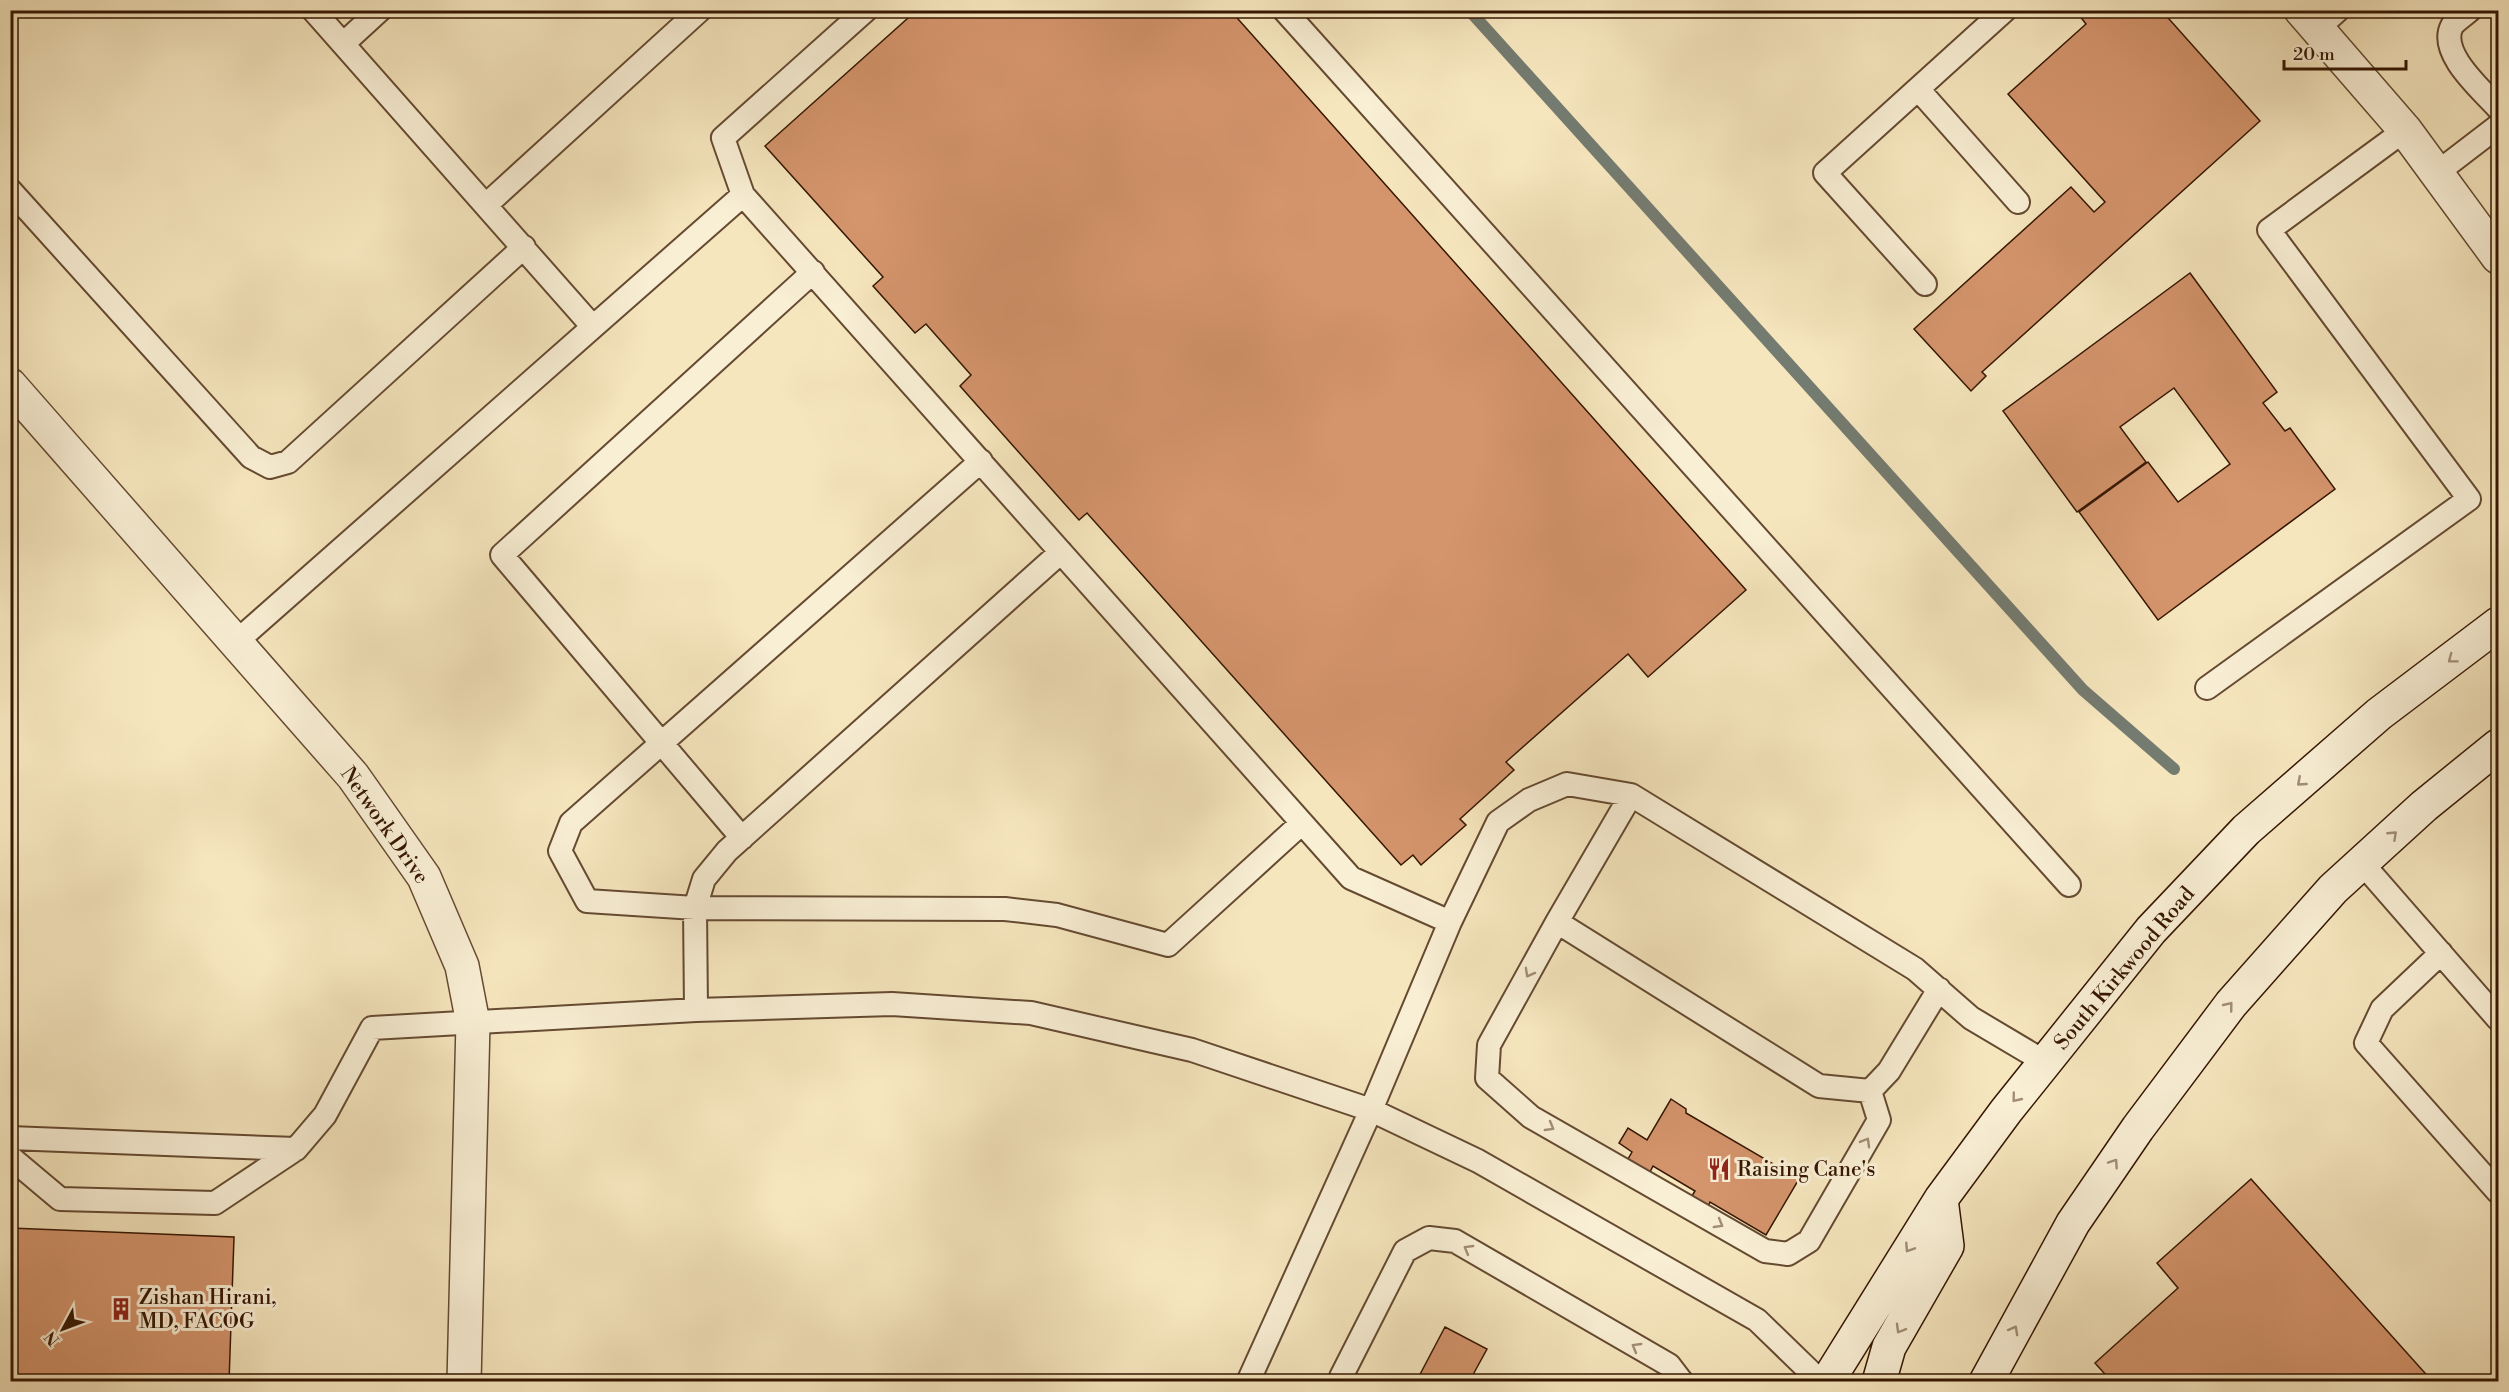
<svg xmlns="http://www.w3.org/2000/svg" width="2509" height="1392" font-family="'Libre Bodoni',serif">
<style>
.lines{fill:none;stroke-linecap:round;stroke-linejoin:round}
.stream{stroke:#747b70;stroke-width:12}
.building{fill:#d4946c;stroke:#351602;stroke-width:1.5}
.service-casing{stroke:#654a31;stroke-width:26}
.minor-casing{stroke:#654a31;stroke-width:36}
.secondary-casing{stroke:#351602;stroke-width:36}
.service{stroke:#f9efd5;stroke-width:22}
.minor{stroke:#f9efd5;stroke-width:33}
.secondary{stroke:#f9efd5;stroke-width:33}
.oneway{stroke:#a18d76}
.labels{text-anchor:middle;stroke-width:6;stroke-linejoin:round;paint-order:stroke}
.street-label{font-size:21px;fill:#351602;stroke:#f9efd5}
.poi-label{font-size:21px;fill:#351602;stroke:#f9efd5;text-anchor:start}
</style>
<rect width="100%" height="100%" fill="#f6e6be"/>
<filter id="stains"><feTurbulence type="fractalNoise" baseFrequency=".00333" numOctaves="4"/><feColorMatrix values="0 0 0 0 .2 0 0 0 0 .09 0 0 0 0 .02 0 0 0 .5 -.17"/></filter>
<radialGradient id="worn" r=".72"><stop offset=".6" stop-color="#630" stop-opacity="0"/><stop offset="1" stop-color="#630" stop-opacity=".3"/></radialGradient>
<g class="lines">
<path class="stream" d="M1469 10 2083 690 2174 769"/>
</g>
<path class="building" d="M917 10H1230L1746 590 1648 677 1628 654 1506 762 1514 770 1460 819 1466 825 1421 865 1413 855 1401 865 1087 513 1079 520 960 386 971 375 926 324 915 333 873 286 883 277 765 146Z
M2161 10 2260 121 1982 372 1986 376 1971 391 1914 329 2071 187 2094 212 2105 202 2008 94 2086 24 2075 10Z
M2190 273 2277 392 2263 403 2285 431 2290 428 2335 489 2158 620 2079 512 2148 462 2178 502 2230 464 2174 388 2120 427 2146 462 2077 512 2003 411Z
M1671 1099 1686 1109V1113L1799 1179 1766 1235 1710 1202 1707 1209 1690 1199 1695 1191 1653 1166 1650 1172 1628 1159 1632 1152 1619 1143 1628 1128 1647 1140Z
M2251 1179 2433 1382H2112L2095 1363 2178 1288 2157 1263Z
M10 1228 234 1237 229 1382H10Z
M1445 1327 1487 1349 1469 1382H1416Z"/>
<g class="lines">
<g class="service-casing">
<path id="service" d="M1284 10 2069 885
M2470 10C2465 15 2455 21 2452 26 2438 53 2482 90 2498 108
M2317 29 2338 10
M343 44 380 10
M1918 89 2018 202
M2438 172 2498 126
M10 190 251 457 270 467 288 462 524 247
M743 195 723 138 866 10
M486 205 700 10
M1925 284 1825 173 2005 10
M593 327 743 195 1351 878 1450 922
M981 461 571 823 560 851 587 901 695 908 1005 909 1057 915 1168 945 1302 823
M236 642 593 327 313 10
M2207 688 2469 499 2269 230 2405 130
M1631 795 1557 922 1819 1086 1870 1091 1889 1071 1939 989
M742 838 502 555 813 272
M2362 863 2498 1019
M1557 922 1489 1045 1487 1078 1531 1117 1765 1251 1788 1254 1809 1241 1879 1120 1870 1091
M2441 953 2382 1009 2366 1043 2498 1192
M696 1010 695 908 704 879 727 851 1061 552
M10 1138 296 1149 325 1115 372 1028 696 1010 892 1004 1031 1013 1192 1050 1371 1110 1478 1161 1757 1320 1821 1382
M10 1157 60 1199 215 1203 296 1149
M1341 1377 1405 1251 1429 1238 1455 1241 1669 1365 1682 1382
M1248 1382 1371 1110 1450 922 1498 822 1529 800 1567 784 1631 795 1915 969 1971 1018 2045 1062"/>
</g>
<g class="minor-casing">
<path id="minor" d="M2301 10 2405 130 2498 257
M10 385 353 776 424 877 462 966 473 1023 464 1382"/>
</g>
<g class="secondary-casing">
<path id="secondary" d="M1827 1382 1941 1199 2006 1111 2151 930 2246 830 2379 714 2498 624
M1879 1382 1889 1347 1947 1246 1941 1199
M1986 1382 2073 1223 2138 1128 2231 1004 2333 889 2424 806 2498 746"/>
</g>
<use href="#service" class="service"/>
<use href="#minor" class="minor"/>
<use href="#secondary" class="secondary"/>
</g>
<defs><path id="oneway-chevron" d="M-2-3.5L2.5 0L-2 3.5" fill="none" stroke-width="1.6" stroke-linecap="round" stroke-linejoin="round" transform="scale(1.5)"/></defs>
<g class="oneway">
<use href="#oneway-chevron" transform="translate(2452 659) rotate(143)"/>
<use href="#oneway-chevron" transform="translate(2301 782) rotate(139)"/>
<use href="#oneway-chevron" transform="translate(2393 835) rotate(-43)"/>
<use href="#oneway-chevron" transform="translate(1529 973) rotate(119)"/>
<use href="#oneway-chevron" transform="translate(2229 1006) rotate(-51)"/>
<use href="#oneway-chevron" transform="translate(2016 1098) rotate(129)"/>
<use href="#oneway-chevron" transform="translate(1550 1127) rotate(30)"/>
<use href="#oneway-chevron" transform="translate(1866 1142) rotate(-60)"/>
<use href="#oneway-chevron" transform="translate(2114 1163) rotate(-56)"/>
<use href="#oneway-chevron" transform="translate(1719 1224) rotate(30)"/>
<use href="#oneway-chevron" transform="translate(1909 1248) rotate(123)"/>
<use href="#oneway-chevron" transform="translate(1468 1249) rotate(-150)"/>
<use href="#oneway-chevron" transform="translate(1900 1329) rotate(120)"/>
<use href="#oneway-chevron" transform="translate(2014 1330) rotate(-61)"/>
<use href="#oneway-chevron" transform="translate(1636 1347) rotate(-150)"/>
</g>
<defs>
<g id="restaurant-bare" transform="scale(1.8)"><path d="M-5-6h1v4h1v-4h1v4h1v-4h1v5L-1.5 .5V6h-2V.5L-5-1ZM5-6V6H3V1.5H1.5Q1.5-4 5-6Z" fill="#8f2418" stroke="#f9efd5" stroke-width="2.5" paint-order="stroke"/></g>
<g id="building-bare" transform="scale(1.8)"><path d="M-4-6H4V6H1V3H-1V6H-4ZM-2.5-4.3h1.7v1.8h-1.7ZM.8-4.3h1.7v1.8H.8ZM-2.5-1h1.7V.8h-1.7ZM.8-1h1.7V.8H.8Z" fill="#8f2418" stroke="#f9efd5" stroke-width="2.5" paint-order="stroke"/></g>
</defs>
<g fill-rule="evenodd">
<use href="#restaurant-bare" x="1719" y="1169"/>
<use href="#building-bare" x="121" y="1309"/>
</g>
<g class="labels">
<g class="street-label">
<text transform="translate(385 825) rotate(55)" y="7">Network Drive</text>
<text transform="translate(2124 968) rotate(-50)" y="7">South Kirkwood Road</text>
</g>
<g class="poi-label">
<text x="1737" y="1176">Raising Cane's</text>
<text x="139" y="1304">Zishan Hirani,<tspan x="139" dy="24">MD, FACOG</tspan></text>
</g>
</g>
<rect width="2509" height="1392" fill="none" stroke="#f6e6be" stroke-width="36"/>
<rect x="12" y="12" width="2485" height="1368" fill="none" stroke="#351602" stroke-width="3"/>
<rect x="18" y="18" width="2473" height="1356" fill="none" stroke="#351602" stroke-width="1.5"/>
<g transform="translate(63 1329) rotate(229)" stroke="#f9efd5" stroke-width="4.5" paint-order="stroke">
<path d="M0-4.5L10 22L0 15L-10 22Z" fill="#351602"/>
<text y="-9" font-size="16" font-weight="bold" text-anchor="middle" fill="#351602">N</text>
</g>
<path d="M2284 60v9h122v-9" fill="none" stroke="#351602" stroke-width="3"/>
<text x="2293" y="60" font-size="18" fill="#351602" stroke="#f9efd5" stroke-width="4.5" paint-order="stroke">20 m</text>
<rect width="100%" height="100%" filter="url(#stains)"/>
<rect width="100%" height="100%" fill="url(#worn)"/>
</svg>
